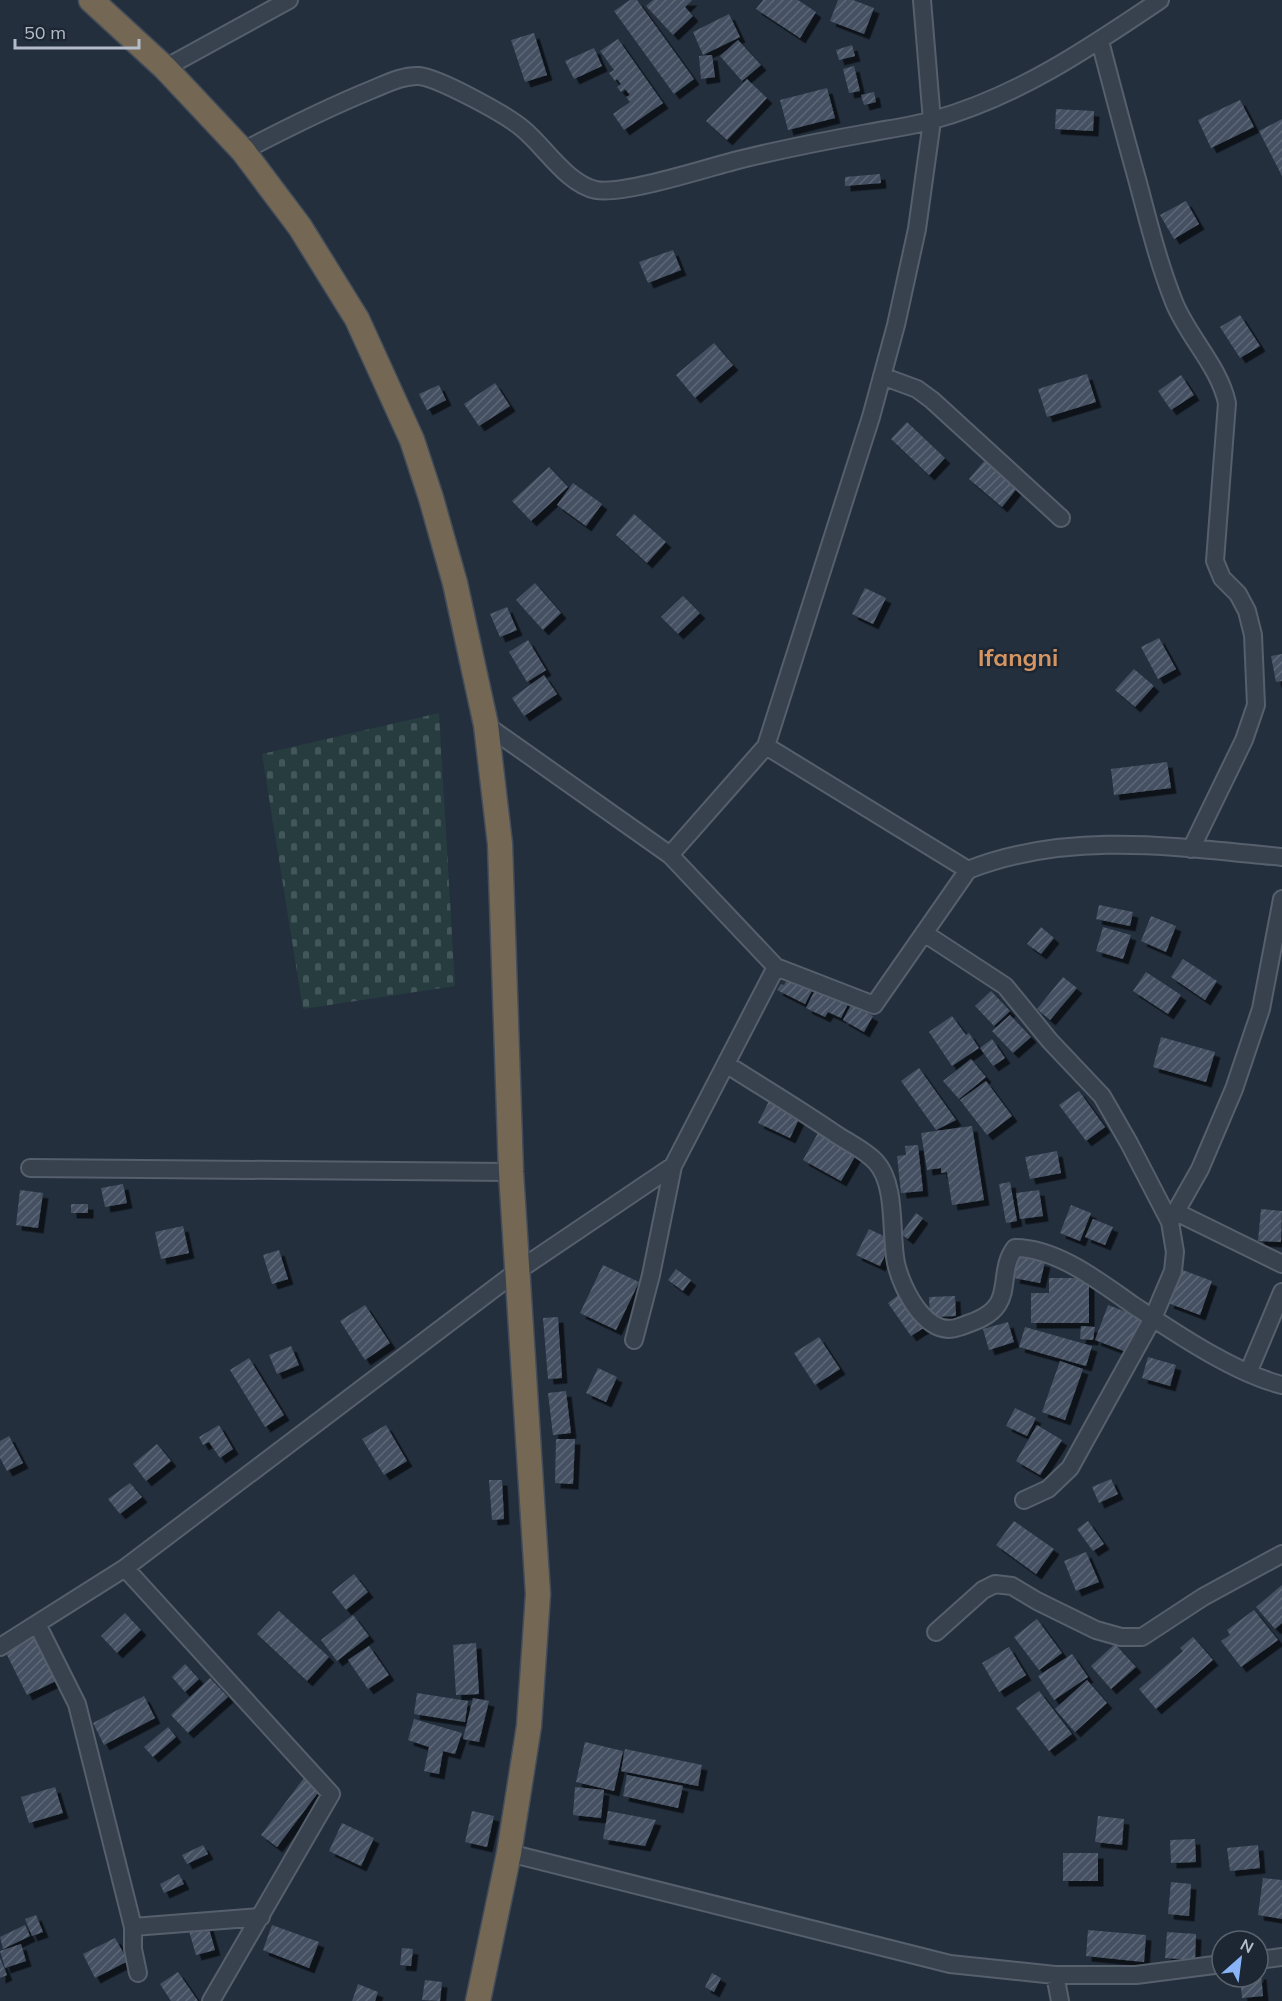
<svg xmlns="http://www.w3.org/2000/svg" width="1282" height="2001" font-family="Mulish,sans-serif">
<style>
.cemetery{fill:url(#cemetery-stones)}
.building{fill:url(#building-hatch);filter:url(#shadow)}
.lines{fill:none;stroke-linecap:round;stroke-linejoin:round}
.minor-casing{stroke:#565f6c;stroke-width:20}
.highway-casing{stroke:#434c59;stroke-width:27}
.minor{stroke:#38414e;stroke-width:16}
.highway{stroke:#746855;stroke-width:24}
.labels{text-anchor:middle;stroke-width:5;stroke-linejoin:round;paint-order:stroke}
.district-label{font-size:24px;font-weight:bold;fill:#d59563;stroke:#1d2633}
</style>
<defs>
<pattern id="cemetery-stones" width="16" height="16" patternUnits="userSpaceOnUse" patternTransform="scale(1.5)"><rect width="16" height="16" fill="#263c3f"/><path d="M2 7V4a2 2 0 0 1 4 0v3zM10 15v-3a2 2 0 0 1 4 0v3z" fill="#435659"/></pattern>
<pattern id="building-hatch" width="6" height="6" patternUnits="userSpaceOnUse" patternTransform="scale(1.5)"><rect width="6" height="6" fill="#455162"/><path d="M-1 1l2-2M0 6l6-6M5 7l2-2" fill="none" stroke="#5d6877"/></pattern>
<filter id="shadow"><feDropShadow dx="5.5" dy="5.5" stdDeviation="0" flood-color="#0009"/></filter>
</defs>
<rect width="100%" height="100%" fill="#242f3e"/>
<path class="cemetery" d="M439 713 455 986 303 1009 262 754Z"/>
<path class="building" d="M630 0H637L694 79 674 94 614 11Z
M653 0H692L685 7 693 16 673 35 646 6Z
M763 0H798L816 12 800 38 756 9Z
M838 0H853L874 8 864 34 830 21Z
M729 14 740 37 703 55 693 32Z
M534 33 547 75 525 82 511 40Z
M618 39 663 103 624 130 613 114 630 102 626 97 630 95 625 89 621 92 617 87 621 84 617 79 615 81 609 73 614 70 600 51Z
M738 40 761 65 742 81 720 56Z
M852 45 855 56 839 60 836 50Z
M594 48 602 66 574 79 565 61Z
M712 55 715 77 701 79 699 56Z
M854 66 860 91 849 93 843 69Z
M747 79 767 98 727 140 706 121Z
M827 88 835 118 788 130 780 100Z
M874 92 876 102 864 105 861 95Z
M1240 100 1254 127 1211 148 1198 120Z
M1056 109 1094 111 1093 131 1055 129Z
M1282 119V176L1259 131Z
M880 174 881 183 845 186V177Z
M1186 201 1199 224 1174 239 1160 215Z
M673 250 681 270 648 283 639 262Z
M1240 315 1260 346 1240 358 1220 327Z
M714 343 733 365 695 398 676 375Z
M1087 374 1096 402 1047 417 1038 389Z
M1181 375 1194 395 1171 410 1158 391Z
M495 383 510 406 479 426 464 404Z
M439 385 446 400 427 410 419 394Z
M907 422 945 458 929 475 891 439Z
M986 459 1018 487 1002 507 969 479Z
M549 467 568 487 531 521 512 501Z
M573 483 602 504 586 526 557 505Z
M634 514 666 542 647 563 616 535Z
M535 583 561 613 543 630 516 600Z
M865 588 886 598 873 624 852 614Z
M683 596 700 613 678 634 661 617Z
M507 607 517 630 500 637 490 614Z
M1159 638 1176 669 1158 679 1141 647Z
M528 640 546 670 527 682 509 652Z
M1282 654V681L1276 682 1271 656Z
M1134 669 1154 686 1135 707 1115 690Z
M544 675 557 694 524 716 512 698Z
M1167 762 1171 788 1114 795 1111 769Z
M1099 905 1133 912 1130 926 1096 919Z
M1151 916 1176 926 1166 952 1141 941Z
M1041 927 1054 938 1041 954 1027 944Z
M1103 927 1131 935 1123 959 1096 951Z
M1183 959 1217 981 1205 1000 1171 977Z
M1146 972 1181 995 1168 1014 1133 991Z
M1063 977 1077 988 1050 1020 1037 1009Z
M788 978 815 985 805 1004 777 990 781 984 784 985Z
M817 986 849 1002 841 1018 828 1012 825 1017 806 1008Z
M991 991 1010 1011 994 1026 975 1006Z
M851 1005 873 1016 864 1032 843 1020Z
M1010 1015 1031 1037 1013 1053 992 1031Z
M952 1016 966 1035 969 1033 979 1048 952 1066 929 1032Z
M1161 1037 1215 1052 1206 1082 1153 1067Z
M992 1039 1005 1058 993 1066 980 1048Z
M971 1059 986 1077 959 1099 943 1081Z
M919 1068 956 1120 936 1130 901 1081Z
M986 1081 1012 1116 987 1135 960 1100Z
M1079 1091 1105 1127 1086 1141 1059 1105Z
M769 1101 800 1117 790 1138 758 1123Z
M972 1126 984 1200 952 1205 947 1172 941 1173V1168L927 1170 921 1133Z
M818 1133 856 1155 841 1181 803 1160Z
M918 1145 923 1191 901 1193 897 1156 906 1155 905 1146Z
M1057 1151 1061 1173 1030 1179 1025 1157Z
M1010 1182 1017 1221 1006 1223 999 1184Z
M123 1184 127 1203 105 1207 101 1188Z
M20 1190 43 1193 38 1228 16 1225Z
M1039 1190 1043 1216 1020 1219 1016 1193Z
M71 1204H88V1213H71Z
M1071 1205 1091 1213 1080 1241 1060 1233Z
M1261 1209 1282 1211 1281 1242 1258 1241Z
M916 1213 923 1218 908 1239 901 1234Z
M1093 1219 1113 1227 1105 1245 1085 1237Z
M183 1226 189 1253 161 1259 155 1232Z
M869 1229 892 1240 880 1266 856 1255Z
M279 1250 288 1279 272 1284 263 1255Z
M1019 1256 1045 1262 1040 1283 1014 1278Z
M603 1265 639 1282 616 1330 580 1313Z
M676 1269 691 1280 683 1291 668 1280Z
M1180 1269 1212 1281 1200 1315 1168 1303Z
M1049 1278H1089V1323H1031V1293H1049Z
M901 1293 925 1327 911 1336 888 1303Z
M955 1296 956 1316 930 1317 929 1297Z
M365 1305 390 1343 365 1360 340 1321Z
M1108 1305 1142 1318 1129 1353 1095 1340Z
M558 1317 562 1378 548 1379 543 1318Z
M1008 1322 1014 1342 989 1350 983 1329Z
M1081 1326 1095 1327 1093 1340 1080 1339Z
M1025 1327 1092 1346 1086 1366 1019 1347Z
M819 1337 840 1369 815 1385 794 1353Z
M291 1346 299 1365 277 1374 269 1355Z
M1148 1357 1176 1365 1170 1386 1142 1378Z
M249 1358 284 1415 265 1427 230 1370Z
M1060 1361 1083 1369 1065 1420 1042 1412Z
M598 1368 617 1377 606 1402 586 1393Z
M566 1391 571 1433 553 1435 548 1393Z
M1015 1408 1036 1418 1027 1436 1006 1426Z
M219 1425 233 1449 220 1458 209 1442 203 1445 199 1437Z
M386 1425 407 1461 384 1475 362 1439Z
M1037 1425 1062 1440 1040 1475 1016 1461Z
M9 1436 23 1463 7 1471 0 1458V1441Z
M556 1439H575L573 1484 555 1483Z
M157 1444 171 1461 146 1481 133 1464Z
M1111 1479 1118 1494 1099 1503 1092 1487Z
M489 1480H502L504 1519 492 1520Z
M130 1483 142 1497 120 1514 108 1499Z
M1014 1521 1054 1549 1036 1574 996 1545Z
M1088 1521 1104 1544 1093 1551 1077 1529Z
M1086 1552 1099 1582 1076 1591 1064 1561Z
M354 1574 368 1592 346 1610 332 1592Z
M1282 1585V1623L1275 1629 1256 1607Z
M1254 1610 1278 1640 1241 1667 1221 1641 1230 1635 1227 1630Z
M279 1611 329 1657 307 1681 257 1634Z
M125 1613 141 1630 117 1653 101 1636Z
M353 1615 369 1636 337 1661 321 1640Z
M1037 1619 1062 1653 1039 1670 1014 1637Z
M34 1637 56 1681 27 1695 5 1651Z
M1193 1637 1213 1660 1156 1709 1139 1689 1183 1651 1180 1648Z
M476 1643 479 1694 456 1695 453 1645Z
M1115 1644 1136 1667 1111 1689 1091 1666Z
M369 1646 389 1675 368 1689 348 1660Z
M1009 1647 1026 1675 999 1692 982 1663Z
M1072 1654 1088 1677 1054 1700 1038 1676Z
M185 1664 199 1679 185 1692 172 1677Z
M210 1678 228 1697 188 1733 171 1715Z
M1087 1680 1107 1703 1075 1732 1055 1709Z
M1039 1691 1072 1734 1049 1751 1016 1708Z
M417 1693 468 1701 465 1722 414 1714Z
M144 1696 155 1718 104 1745 93 1723Z
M473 1698 489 1701 479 1742 463 1739Z
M414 1719 462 1733 455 1754 443 1751 439 1774 424 1771 429 1747 408 1740Z
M168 1727 176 1737 153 1757 144 1747Z
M585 1742 623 1751 614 1791 576 1782Z
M625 1749 702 1765 698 1786 621 1771Z
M627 1775 683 1786 678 1808 623 1796Z
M304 1778 320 1790 277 1847 261 1835Z
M55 1787 63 1813 29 1823 21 1797Z
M575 1787 604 1790 601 1818 573 1815Z
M472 1811 494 1816 487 1847 465 1842Z
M608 1811 656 1820 645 1846 603 1839Z
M1098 1816 1124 1819 1122 1845 1095 1842Z
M342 1823 374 1838 361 1866 329 1851Z
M1195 1839 1196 1862 1171 1863 1170 1840Z
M203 1845 208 1854 187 1864 182 1855Z
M1258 1845 1260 1868 1230 1871 1227 1848Z
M1063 1853H1098V1881H1063Z
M179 1874 184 1884 164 1893 160 1884Z
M1263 1878 1282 1880V1919L1258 1915Z
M1171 1882 1191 1884 1189 1916 1168 1914Z
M36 1915 43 1932 32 1936 25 1919Z
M25 1925 30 1936 3 1949 0 1937Z
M208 1925 215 1950 196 1955 189 1931Z
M272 1925 319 1942 309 1968 263 1950Z
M1088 1930 1146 1935 1144 1962 1086 1956Z
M1167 1932 1196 1934 1195 1960 1165 1958Z
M115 1938 128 1961 95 1978 83 1954Z
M21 1944 26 1961 5 1968 0 1951Z
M402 1948 413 1949 411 1966 400 1965Z
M0 1958 7 1975 0 1978Z
M178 1972 198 2001H171L160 1984Z
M712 1973 721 1978 714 1992 705 1987Z
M1258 1974H1261L1263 1996 1242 1998 1240 1977H1258Z
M425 1980 442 1982 440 2001 422 2000Z
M358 1984 378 1992 375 2001H352Z"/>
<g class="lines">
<g class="minor-casing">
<path id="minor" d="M1100 41C1112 87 1124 133 1137 179 1148 220 1158 262 1174 302 1188 337 1219 366 1227 403L1215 561 1222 578 1238 594 1247 611 1253 635 1256 705 1244 740 1191 849
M165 68 289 0
M243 151C285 129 327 108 371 90 386 84 403 75 419 76 439 78 507 115 523 129 545 147 567 184 596 190 623 195 704 169 734 161 778 150 823 141 868 133 889 129 912 126 933 120 1017 97 1089 48 1160 0
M882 376 917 389 932 400 1061 518
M486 725 670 855 776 967 874 1005 968 870C1069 830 1178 847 1282 857
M766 746 968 870
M670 855 766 746 871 417 896 325 917 229 932 121 922 0
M924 933 1005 986 1050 1041 1102 1096 1129 1143 1170 1222 1175 1252 1173 1271 1153 1318 1070 1468 1048 1489 1024 1500
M726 1064C762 1087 799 1109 834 1133 847 1142 865 1150 876 1162 897 1185 890 1234 896 1263 902 1290 927 1339 959 1327 973 1322 990 1317 998 1304 1008 1289 1001 1266 1015 1248 1057 1248 1100 1282 1133 1305 1174 1332 1234 1373 1282 1385
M30 1168 511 1172
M1176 1212 1282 1264
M1170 1222 1200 1169 1234 1089 1261 1009 1282 899
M634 1340 651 1275 673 1166
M1248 1373 1282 1292
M125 1568 331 1794 211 2001
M37 1624 77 1704 133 1927V1949L138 1973
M936 1632 983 1590 995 1584 1012 1586 1037 1601 1096 1630 1121 1637H1142L1203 1597 1282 1554
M0 1647 125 1568 516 1272 673 1166 776 967
M509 1853 950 1964 1055 1975H1136L1222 1964
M133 1927 261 1917
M1258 1960 1282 1957
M1055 1975 1060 2001"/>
</g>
<g class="highway-casing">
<path id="highway" d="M91 0 165 68 243 151 300 227 357 319 412 440 431 498 455 583 486 725 500 844 511 1172 538 1594 529 1726 509 1853 478 2001"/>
</g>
<use href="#minor" class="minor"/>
<use href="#highway" class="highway"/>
</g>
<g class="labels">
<g class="district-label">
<text x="1018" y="666">Ifangni</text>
</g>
</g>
<g transform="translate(1240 1959) rotate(28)"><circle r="28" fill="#1d2633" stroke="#59626f" stroke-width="1.5"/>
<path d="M0-4.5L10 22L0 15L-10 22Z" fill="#8ab4f8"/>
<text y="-9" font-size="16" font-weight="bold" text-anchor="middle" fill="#b4bcc9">N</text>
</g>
<path d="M15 39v9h124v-9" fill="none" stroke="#b4bcc9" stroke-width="3"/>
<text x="24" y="39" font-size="18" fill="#b4bcc9" stroke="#1d2633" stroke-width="4.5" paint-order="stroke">50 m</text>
</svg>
